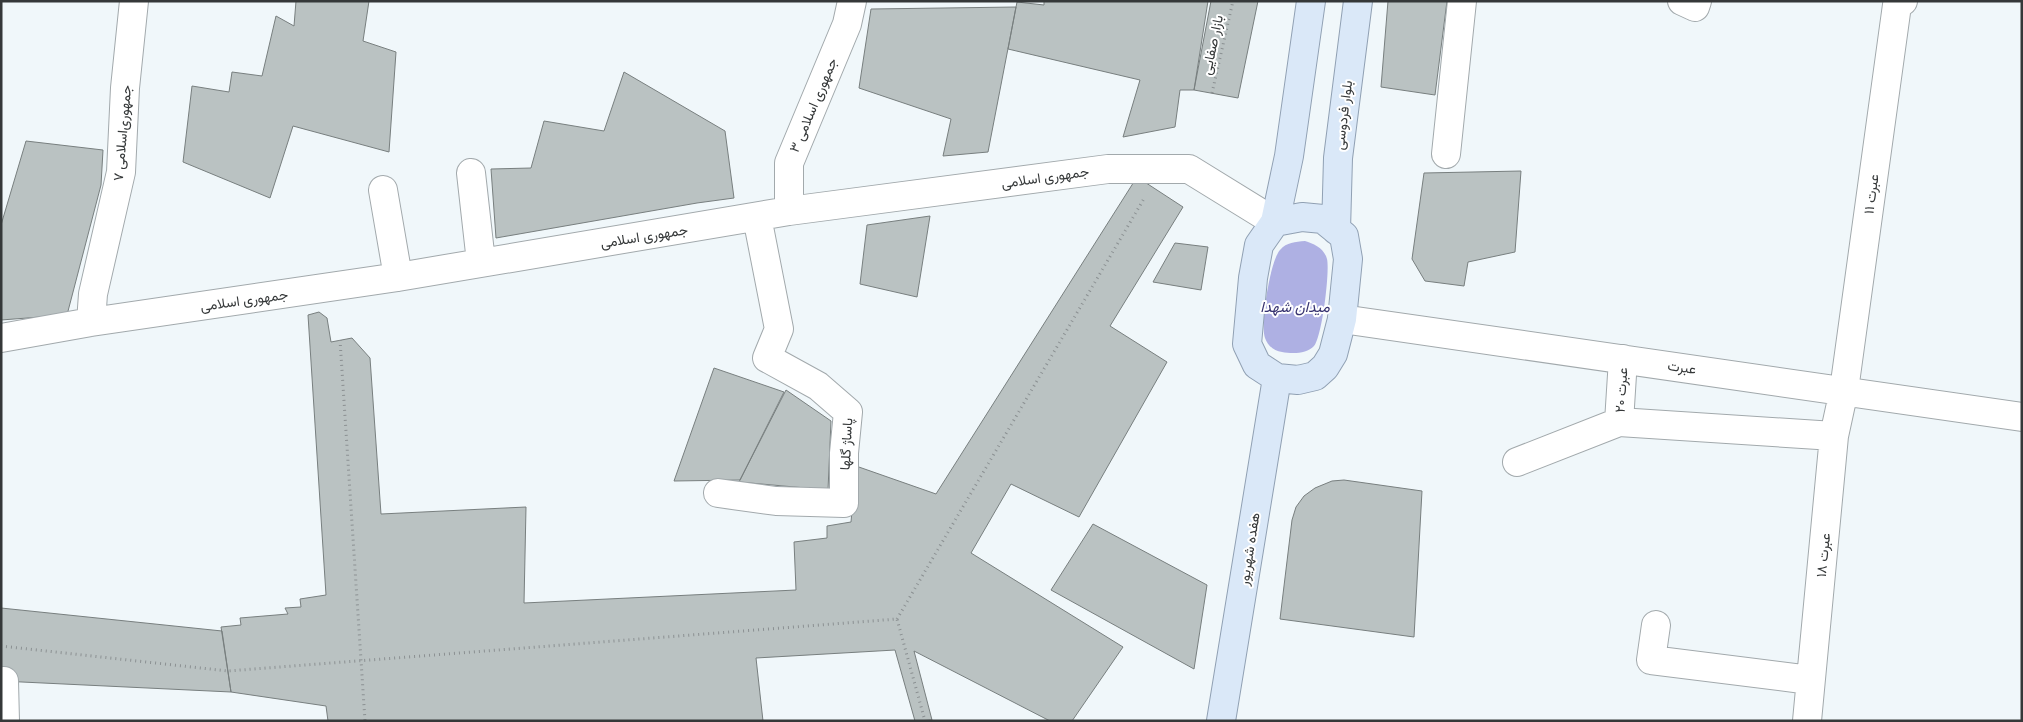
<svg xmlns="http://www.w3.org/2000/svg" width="2023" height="722" font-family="'Golos Text',Vazirmatn,sans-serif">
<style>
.water{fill:#aeb0e3}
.building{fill:#bac2c2;stroke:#787f7f}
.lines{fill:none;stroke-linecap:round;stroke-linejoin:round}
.minor-casing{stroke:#a2a9ac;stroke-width:30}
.major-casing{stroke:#90a0b3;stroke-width:30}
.path{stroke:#8b9092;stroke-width:3;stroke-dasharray:1 4;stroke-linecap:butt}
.minor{stroke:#fff;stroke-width:28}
.major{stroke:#dae8f8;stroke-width:28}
.labels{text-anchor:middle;stroke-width:4;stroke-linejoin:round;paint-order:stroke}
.street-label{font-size:14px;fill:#353839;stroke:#fff}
.water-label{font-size:15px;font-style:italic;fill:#373370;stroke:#fff}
</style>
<rect width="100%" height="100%" fill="#f0f7fa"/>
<path class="water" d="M1305 241C1314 244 1324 248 1327 259 1330 271 1322 337 1314 346 1307 354 1292 354 1282 352 1274 351 1268 346 1265 338 1260 325 1270 261 1280 250 1287 242 1295 242 1305 241Z"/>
<path class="building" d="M296 1H369L363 41 396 52 389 152 293 126 270 198 183 162 192 86 229 92 232 72 262 76 276 16 294 26Z
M1044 1H1208L1194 90H1180L1175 127 1123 137 1140 80 1008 49 1017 2 1044 5Z
M1211 1H1258L1238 98 1194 90Z
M1388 1H1447L1435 95 1381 87Z
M1016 7 988 152 943 156 951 119 859 88 871 9Z
M624 72 725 131 734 198 697 203 496 238 491 169 531 168 544 121 604 131Z
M26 141 103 150 101 185 67 315 1 320V225Z
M1521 171 1515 252 1468 262 1464 286 1425 281 1412 259 1424 173Z
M1137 177 1183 207 1110 326 1167 362 1079 517 1011 484 971 553 1123 647 1072 721H1050L914 651 932 720 915 721 895 650 756 658 763 721H328L326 706 231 692 221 627 241 625 240 618 288 614 285 608 301 607 300 599 326 595 308 315 319 312 327 318 331 342 352 338 370 358 381 514 526 507 524 603 796 590 794 542 827 538V526L851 522 856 466 936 494Z
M930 216 917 297 860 284 867 225Z
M1175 243 1208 247 1201 290 1153 282Z
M714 368 784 392 740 480 674 481Z
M786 390 831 421 828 490 739 482Z
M1344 480 1422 491 1414 637 1280 619 1292 520 1296 507 1304 496 1315 488 1332 481Z
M1093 524 1207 585 1194 669 1051 590Z
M1 608 222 631 231 692 1 681Z"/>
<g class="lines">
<g class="minor-casing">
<path id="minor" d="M1682 1 1695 7 1697 1
M1446 154 1462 1
M471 173 481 262
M383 190 398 277
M789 211V163L847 24 852 1
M1342 319 2022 417
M91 322 93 294 121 172 125 88 134 1
M1 338 91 322 398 277 789 211 1108 169H1189L1275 222
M1619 422 1623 359
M1517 462 1619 422 1834 436
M718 493 776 501 844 503V453L848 412 818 386 767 358 779 329 757 217
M1656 625 1651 660 1810 680
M4 681 5 721
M1807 721 1834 436 1844 390 1897 5 1903 1"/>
</g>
<g class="major-casing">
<path id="major" d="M1275 222 1302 217 1323 219 1344 236 1348 259 1342 319 1333 354 1325 367 1315 376 1298 380 1277 378 1257 365 1247 344 1253 278 1259 245 1275 222 1289 156 1311 1
M1336 230 1338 158 1358 1
M1221 721 1277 378"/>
</g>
<path class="path" d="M1212 93 1233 1
M340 340 365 721
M897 619 1145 197
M1 646 228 671 897 619 925 721"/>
<use href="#minor" class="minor"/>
<use href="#major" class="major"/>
</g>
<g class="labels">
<g class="street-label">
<text transform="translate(1212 45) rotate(-78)" y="5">بازار صفایی</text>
<text transform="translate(813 105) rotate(-67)" y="5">جمهوری اسلامی ۳</text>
<text transform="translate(1343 115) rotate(-83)" y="5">بلوار فردوسی</text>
<text transform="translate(122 133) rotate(-85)" y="5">جمهوری‌اسلامی ۷</text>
<text transform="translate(1045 177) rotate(-8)" y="5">جمهوری اسلامی</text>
<text transform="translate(1871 194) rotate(-82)" y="5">عبرت ۱۱</text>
<text transform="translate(644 236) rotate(-9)" y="5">جمهوری اسلامی</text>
<text transform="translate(244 300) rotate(-8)" y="5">جمهوری اسلامی</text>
<text transform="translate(1682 367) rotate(8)" y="5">عبرت</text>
<text transform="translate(1621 390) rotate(-86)" y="5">عبرت ۲۰</text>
<text transform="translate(846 444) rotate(-87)" y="5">پاساژ گلها</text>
<text transform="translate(1249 549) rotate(-81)" y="5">هفده شهریور</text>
<text transform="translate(1823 555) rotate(-84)" y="5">عبرت ۱۸</text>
</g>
<g class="water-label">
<text x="1295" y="312">میدان شهدا</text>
</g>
</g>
<rect width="2023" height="722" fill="none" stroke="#353839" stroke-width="5"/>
</svg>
